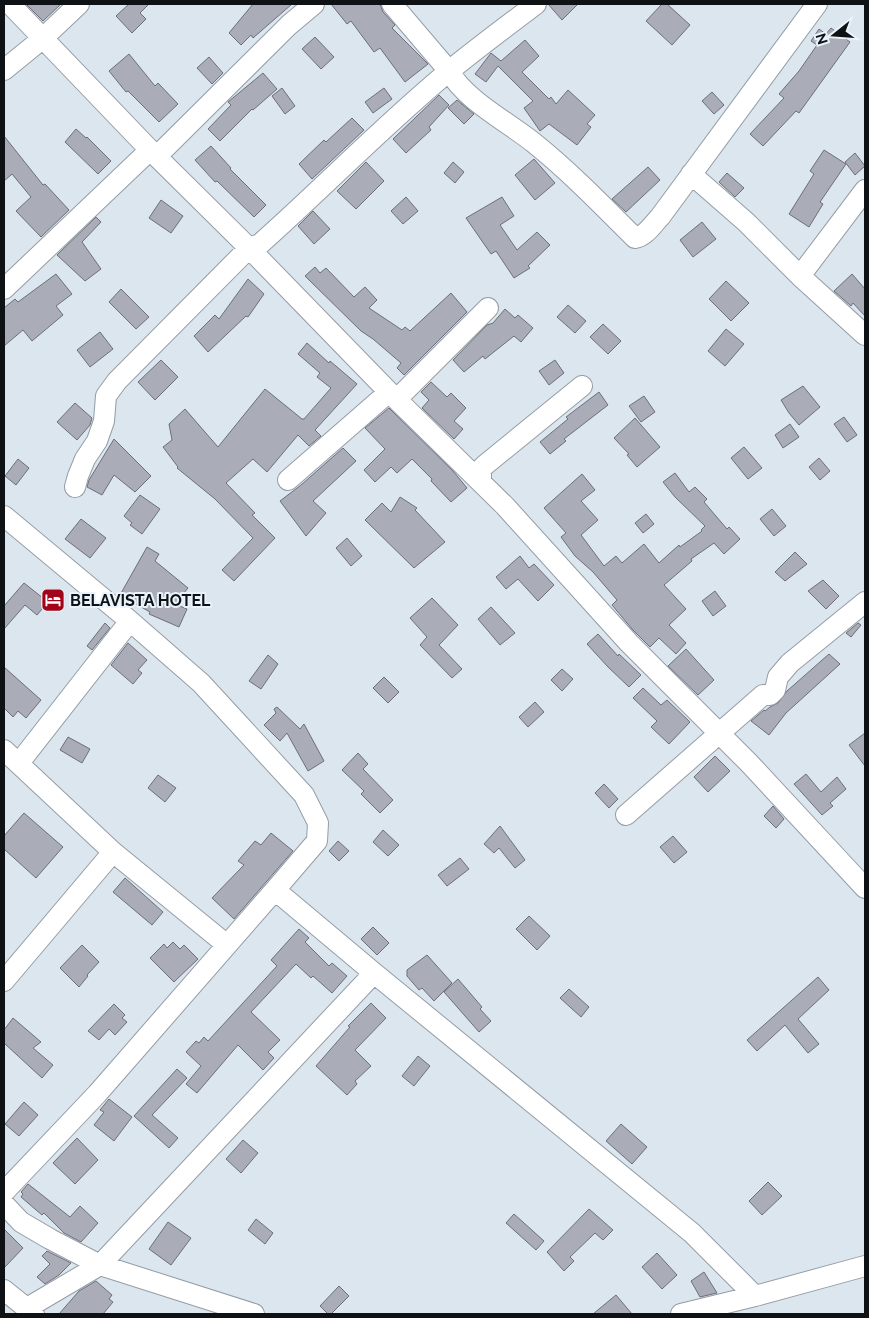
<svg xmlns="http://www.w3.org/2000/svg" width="869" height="1318" font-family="Raleway,sans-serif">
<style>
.building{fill:#aaadb8;stroke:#6c6f79}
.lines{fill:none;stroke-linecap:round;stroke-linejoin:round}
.street-casing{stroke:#949da6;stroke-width:22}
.street{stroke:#fff;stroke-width:20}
.labels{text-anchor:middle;stroke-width:4;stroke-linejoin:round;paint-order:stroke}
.poi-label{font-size:16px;font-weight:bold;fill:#0f1215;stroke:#e9f3fc;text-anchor:start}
</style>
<rect width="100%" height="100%" fill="#dce6ef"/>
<path class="building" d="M26 4H61L43 21Z
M129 4H149L140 13 146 19 132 33 116 16Z
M253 4H292L253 38 251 35 241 45 229 33Z
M331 4H380L383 12 395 25 392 28 428 64 405 82 380 48 374 52 351 21 347 24Z
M548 4H578L562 20Z
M662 4H667L690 25 672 45 646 21Z
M831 28 850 42 799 113 796 111 763 146 750 134 784 98 779 94 799 71 817 45 811 41 819 29 826 34Z
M315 37 334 57 321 69 302 49Z
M525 40 539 56 522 72 549 99 551 97 556 104 568 90 595 115 587 124 591 127 577 145 549 124 540 131 524 108 533 101 498 66 486 82 475 74 491 53 501 61Z
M129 54 155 86 158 83 178 104 159 122 128 91 126 92 109 71Z
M209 57 223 73 212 84 197 68Z
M263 73 277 89 253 110 252 109 220 141 208 129 231 105 228 102Z
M282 88 295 106 285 114 272 96Z
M384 88 392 99 373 113 365 102Z
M712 92 724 105 714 114 702 101Z
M439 95 449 105 429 127 431 130 406 153 393 139Z
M457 100 474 114 464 124 448 108Z
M352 118 364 130 312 179 299 164 324 140 326 142Z
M76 129 86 138 87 137 111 161 98 174 65 142Z
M4 136 43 185 45 184 69 210 41 237 16 211 31 197 12 174 4 181Z
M211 146 231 168 230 169 266 205 254 217 217 181 215 182 195 160Z
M824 150 846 164 820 202 823 204 809 227 789 214 814 174 810 171Z
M855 153 865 166 855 175 845 162Z
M534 159 555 183 535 200 515 175Z
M366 162 384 181 356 209 337 191Z
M453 162 464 172 455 183 444 173Z
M648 167 660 180 626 212 612 199Z
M727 173 744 188 735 197 719 182Z
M406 197 418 211 403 224 391 211Z
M502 197 514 216 500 225 517 250 537 232 550 245 528 266 530 268 514 278 496 251 491 254 466 218Z
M161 200 183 216 171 233 149 218Z
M313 211 330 229 314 244 298 226Z
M96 217 101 222 82 242 101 269 85 281 57 255Z
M702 222 716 239 693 257 680 240Z
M315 267 320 273 326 268 354 297 365 287 377 300 369 308 402 330 405 327 410 331 451 293 467 312 404 375 397 368 401 363 373 339 361 331 305 276Z
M56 274 72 294 56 306 63 315 32 341 23 330 4 346V308L15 299 18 302Z
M852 274 865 289V316L853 303 851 306 834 291Z
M248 279 264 294 248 317 246 316 208 352 194 336 215 315 219 319Z
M726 281 749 303 731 321 709 299Z
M121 289 149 317 136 329 109 302Z
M568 305 586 321 575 333 557 317Z
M505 309 515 318 518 315 533 328 521 342 514 336 485 359 483 356 464 372 453 360 487 325 493 323Z
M603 324 621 341 608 354 590 337Z
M726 329 744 344 725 366 708 351Z
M100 332 113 349 90 367 77 350Z
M307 343 329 363 330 361 357 384 315 430 321 436 309 446 298 435 267 472 253 459 226 483 255 513 252 515 275 538 234 581 222 570 253 538 215 499 177 468 178 467 163 447 172 440 169 424 185 409 218 447 265 389 302 419H304L331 388 317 377 320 373 298 354Z
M161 360 178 377 155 400 138 382Z
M555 360 564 373 549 385 539 371Z
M431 382 447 397 451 393 466 408 454 421 463 429 454 439 422 408 429 400 421 392Z
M803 386 820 407 799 425 789 413 781 400Z
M599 392 608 405 564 439 566 441 550 454 540 442 568 419 566 417Z
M644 396 655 412 641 422 629 406Z
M75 403 92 418 90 425 77 440 57 422Z
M389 408 453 471 467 488 451 502 431 481 432 479 412 459 397 473 391 467 375 482 364 470 385 449 365 428Z
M844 417 857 435 847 442 834 424Z
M635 418 660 447 637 467 627 455 629 454 614 438Z
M790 424 799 437 783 448 775 435Z
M114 439 151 476 135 492 114 475 102 495 87 487 89 480Z
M744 447 762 468 748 479 731 458Z
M343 448 356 461 313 501 326 513 306 536 280 501 301 485Z
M819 458 830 471 820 480 809 467Z
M18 459 29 468 16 485 5 476Z
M675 473 689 492 695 487 707 499 704 502 727 529 729 527 740 539 724 554 714 543 691 559 692 561 664 585 686 609 669 625 686 643 676 654 659 638 650 647 632 629 612 605 617 600 593 572 575 556 561 537 566 533 544 508 582 474 595 490 581 501 598 520 581 535 604 566 616 556 622 563 644 544 659 563 679 545 680 547 702 531 701 530 705 526 675 497 663 482Z
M140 495 160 509 142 534 130 525 132 523 124 516Z
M400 497 417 508 415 510 445 542 414 568 365 520 382 503 391 512Z
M772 509 786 526 774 536 760 519Z
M646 514 654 524 643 533 635 523Z
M81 519 106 538 90 558 65 539Z
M347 538 362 556 351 566 336 548Z
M147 547 159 554 155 561 188 588 175 604 187 609 179 627 149 614 150 612 120 595Z
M795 552 807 564 785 581 775 572Z
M520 556 529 568 534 564 554 585 538 601 518 579 506 589 496 577Z
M823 580 839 596 826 609 808 591Z
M24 583 48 602 37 615 25 605 4 629V606Z
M715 591 726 606 713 616 702 601Z
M432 598 458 625 439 645 462 669 452 678 420 645 427 637 410 618Z
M491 607 515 633 500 645 478 619Z
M105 623 110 628 92 650 87 646Z
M858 623 861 625 851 637 846 633Z
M598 634 618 656 619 654 641 675 629 687 608 667 587 644Z
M128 643 147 660 138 670 142 673 133 684 111 665Z
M686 649 714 680 698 695 668 666Z
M829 654 840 664 786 713 769 735 751 721 764 710 765 711 770 707 778 703 787 691Z
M268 655 278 664 261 689 249 681Z
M4 667 41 700 26 718 18 711 13 717 4 708Z
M562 669 573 679 562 691 551 680Z
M384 677 399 692 388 703 373 688Z
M643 688 661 705 667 700 690 722 669 744 651 727 657 721 633 698Z
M535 702 544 712 528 727 519 717Z
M277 707 300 729 304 724 324 761 308 771 287 733 280 741 264 725 276 713 274 709Z
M865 733V766L849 745Z
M68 737 90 749 82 763 60 750Z
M358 753 368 764 363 769 393 800 380 813 361 794 364 791 342 770Z
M715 756 730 771 708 792 694 777Z
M806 774 821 792 837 777 846 789 830 803 833 806 822 815 794 784Z
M158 775 176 788 165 802 148 788Z
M604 784 618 799 609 808 595 793Z
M773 806 784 819 776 828 764 816Z
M24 813 63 847 36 878 4 849V836Z
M500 826 525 860 515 868 499 848 494 853 484 844Z
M383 830 399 845 388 856 373 842Z
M271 833 293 851 234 919 212 898 244 865 238 861 255 841 261 845Z
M673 836 687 852 674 863 660 847Z
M338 841 349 851 339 861 329 851Z
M460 858 469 869 447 886 438 875Z
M125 878 163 912 152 925 113 892Z
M529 916 550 936 537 950 516 929Z
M373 927 389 943 377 955 361 939Z
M299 929 309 938 305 942 329 966 332 963 347 976 332 993 313 976 311 978 296 964 251 1012 280 1040 268 1052 274 1058 263 1070 238 1045 197 1093 186 1084 201 1066 186 1052 196 1041 199 1043 204 1037 208 1041 277 966 271 960Z
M173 942 180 949 184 945 198 959 174 982 150 958 164 944 167 948Z
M82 945 99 962 87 975 88 976 79 987 60 968Z
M427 955 452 983 434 1001 422 988 419 990 407 976V970Z
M818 977 829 990 798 1019 819 1044 808 1053 785 1025 757 1051 747 1040Z
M458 979 482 1007 480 1009 491 1021 479 1032 444 992Z
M569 989 589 1007 581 1017 560 998Z
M371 1003 386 1018 355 1050 371 1066 355 1081 357 1084 347 1095 316 1066 350 1027 348 1026Z
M114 1004 125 1015 122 1018 127 1022 115 1035 109 1029 99 1040 88 1031Z
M13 1018 41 1042 33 1048 53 1065 42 1078 4 1043V1030Z
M418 1056 430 1066 414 1086 402 1076Z
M177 1069 187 1078 152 1115 178 1138 169 1148 134 1116Z
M109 1099 132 1117 114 1141 94 1125 104 1112 100 1110Z
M24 1102 38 1115 19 1136 5 1124Z
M621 1124 647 1147 632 1164 606 1141Z
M77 1138 98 1160 75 1184 53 1163Z
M243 1140 258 1153 241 1173 226 1159Z
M768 1182 782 1196 762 1215 749 1201Z
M28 1184 70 1217 80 1206 98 1223 81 1242 64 1233 44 1213 42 1215 21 1197 23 1194 21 1192Z
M589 1209 613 1230 603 1240 595 1233 570 1257 574 1261 564 1271 547 1252Z
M514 1214 544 1241 536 1250 506 1223Z
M256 1219 273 1233 265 1244 248 1230Z
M168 1222 191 1238 171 1265 149 1249Z
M4 1229 23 1248 4 1268Z
M47 1251 71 1263 59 1275 45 1284 37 1277 50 1264 42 1256Z
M657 1253 677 1275 662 1289 642 1267Z
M704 1272 717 1293 700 1297 691 1281Z
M96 1281 112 1295 109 1299 113 1302 103 1314H59L79 1291Z
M339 1286 349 1296 331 1314H328L320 1306Z
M616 1295 632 1314H593Z"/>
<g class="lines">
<g class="street-casing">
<path id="street" d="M10 4 150 150 249 248 389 392 505 506 629 643 749 763 865 888
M392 4 449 71C465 100 508 122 534 143 570 172 602 205 635 238 645 237 653 224 660 217L817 4
M4 70 42 39 79 4
M157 156 289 25 314 4
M691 174 746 222 800 276 865 335
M800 276 865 190
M4 289 150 150
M397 399 488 308
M288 480 389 392
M481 482V469L485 465 582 386
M75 487 78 476 85 459 97 441 104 421 106 396 117 381 249 248 260 244C324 187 383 126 448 72 477 48 507 26 536 4
M4 516 130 621 201 683 304 795 318 823 317 841 275 890 97 1094 4 1192
M4 750 113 852 227 945
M19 763 130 621
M626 815 763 695H770L775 690 778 677 790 663 865 602
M275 890 374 973 692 1233 755 1296 865 1266
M4 981 113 852
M4 1204 21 1222 50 1239 100 1265 254 1314
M4 1290 34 1314
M27 1308 100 1265 374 973
M681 1314 755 1296"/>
</g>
<use href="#street" class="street"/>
</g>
<defs>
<g id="hotel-square" transform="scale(1.25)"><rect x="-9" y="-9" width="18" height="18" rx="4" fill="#a20519" stroke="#e9f3fc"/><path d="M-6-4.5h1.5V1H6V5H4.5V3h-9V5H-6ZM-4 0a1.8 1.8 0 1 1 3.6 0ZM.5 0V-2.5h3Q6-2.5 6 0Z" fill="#fff"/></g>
</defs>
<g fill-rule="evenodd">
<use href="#hotel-square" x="53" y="600"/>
</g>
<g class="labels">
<g class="poi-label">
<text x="70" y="606">BELAVISTA HOTEL</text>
</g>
</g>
<rect width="869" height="1318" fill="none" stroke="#0f1215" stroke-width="10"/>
<g transform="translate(834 35) rotate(253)" stroke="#e9f3fc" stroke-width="4" paint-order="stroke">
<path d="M0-4L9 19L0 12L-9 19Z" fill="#0f1215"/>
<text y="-8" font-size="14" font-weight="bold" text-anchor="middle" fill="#0f1215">N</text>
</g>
</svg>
